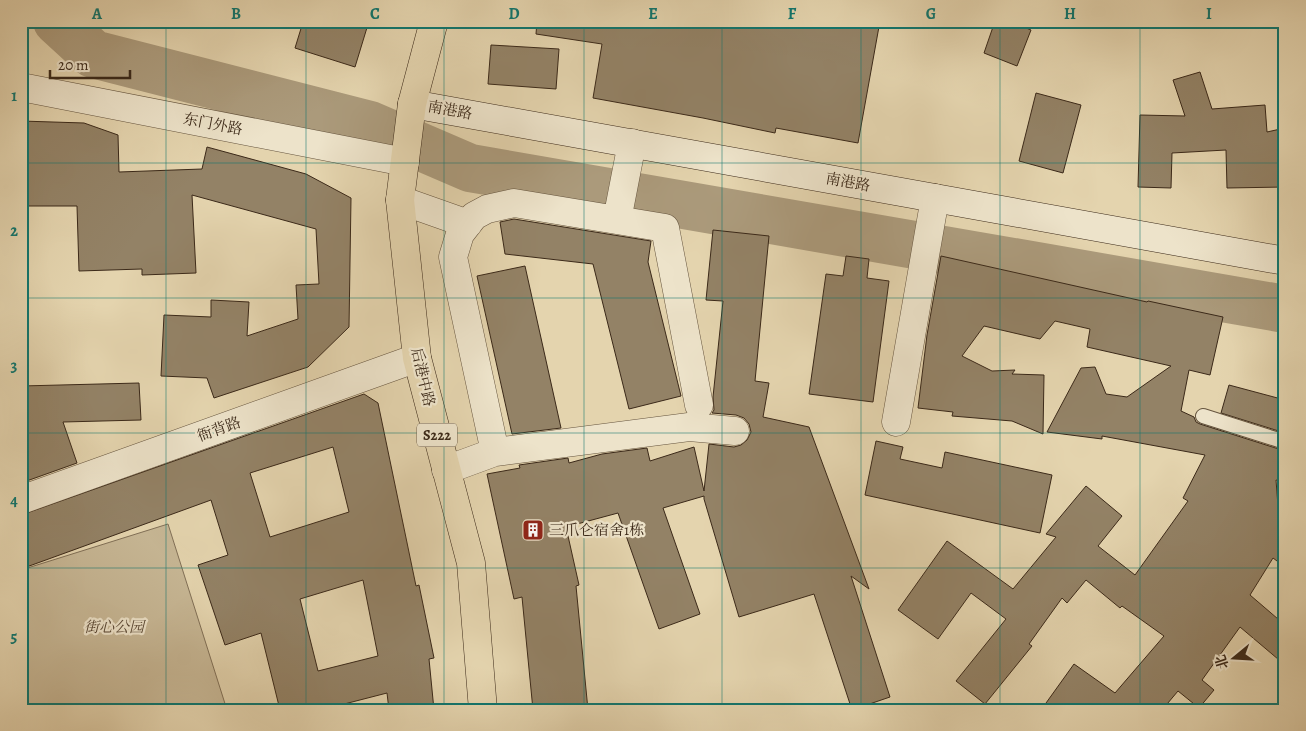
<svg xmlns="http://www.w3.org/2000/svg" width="1306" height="731" font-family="Alegreya,'Noto Serif SC',serif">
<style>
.green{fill:#c7b795;stroke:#817057}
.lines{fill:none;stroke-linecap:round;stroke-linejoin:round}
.river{stroke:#ab9a7b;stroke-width:48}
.building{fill:#938266;stroke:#3b2919;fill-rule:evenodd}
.lane-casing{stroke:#65543e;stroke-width:16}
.street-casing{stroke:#65543e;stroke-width:29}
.secondary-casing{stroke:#3b2919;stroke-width:29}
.primary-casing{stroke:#3b2919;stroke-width:29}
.lane{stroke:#ede3ca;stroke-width:14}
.street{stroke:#ede3ca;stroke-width:28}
.secondary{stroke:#ede3ca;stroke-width:28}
.primary{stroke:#e4d4ae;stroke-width:28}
.grid{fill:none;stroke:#0f766e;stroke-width:1;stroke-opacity:0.55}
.labels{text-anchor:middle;stroke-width:4.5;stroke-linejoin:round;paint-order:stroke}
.shield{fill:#ede3ca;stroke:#70614e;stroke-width:1}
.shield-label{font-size:14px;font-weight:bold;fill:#3b2919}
.street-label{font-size:15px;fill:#3b2919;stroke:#ede3ca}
.poi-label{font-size:15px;fill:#3b2919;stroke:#ede3ca;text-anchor:start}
.park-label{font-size:15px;font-style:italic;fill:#574532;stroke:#ede3ca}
.neatline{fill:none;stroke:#0f766e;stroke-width:2}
.grid-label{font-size:16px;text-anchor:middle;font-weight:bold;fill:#0f766e}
</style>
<rect width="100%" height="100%" fill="#e4d4ae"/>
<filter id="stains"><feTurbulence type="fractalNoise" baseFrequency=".004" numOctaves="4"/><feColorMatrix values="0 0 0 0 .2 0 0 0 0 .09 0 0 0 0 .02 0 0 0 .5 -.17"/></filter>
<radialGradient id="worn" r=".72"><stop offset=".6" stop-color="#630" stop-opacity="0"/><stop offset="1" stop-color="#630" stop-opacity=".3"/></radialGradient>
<path class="green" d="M168 524 227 710H21V570Z"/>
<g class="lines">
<path class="river" d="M57 21 93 54 370 125 470 168 1285 309"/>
</g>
<path class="building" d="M324 21H369L355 67 295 48 303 22 322 28Z
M537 21H880L858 143 776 128 775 133 703 118 593 98 602 44 536 34Z
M995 21H1009L1031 30 1017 66 984 53Z
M491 45 559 49 556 89 488 84Z
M1200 72 1212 109 1265 105 1267 132 1285 128V187L1227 188 1226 150 1172 153 1171 188 1138 187 1140 115 1185 116 1173 80Z
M1036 93 1081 105 1063 173 1019 161Z
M21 121 84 123 118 135 119 172 202 169 207 147 306 174 351 198 349 327 308 367 214 398 207 378 161 376 164 315 211 317V300L249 302 247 336 298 319 296 285 319 284 316 229 192 195 196 273 142 275V269L79 271 77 206H21Z
M514 219 651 241 648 262 681 396 629 409 593 264 505 254 500 222Z
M713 230 769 236 755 381 769 383 763 417 809 427 869 589 851 576 890 697 852 710 814 594 739 617 704 499V496L663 508 700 614 659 629 618 513 566 527 579 585 576 586 588 710H533L522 597 514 599 487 474 520 468 519 465 568 458 569 463 602 454 647 448 650 461 694 447 704 491 709 444 734 447 741 445 747 440 751 432 749 424 744 418 736 415 712 413 714 410 713 397 723 301 706 300Z
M846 256 869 259 867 278 889 281 873 402 809 394 826 274 843 276Z
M941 256 1147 302 1148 301 1223 317 1210 375 1189 370 1181 411 1194 417 1196 422 1200 424 1285 451V482L1276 480 1279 519 1285 523V567L1273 558 1250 595 1285 625V665L1240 627 1202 680 1214 690 1199 708 1178 691 1162 710H1041L1074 664 1115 693 1164 636 1122 606 1120 608 1086 580 1067 603 1062 598 1029 644 1032 646 985 704 956 681 1006 619 971 593 938 639 898 610 947 541 1013 589 1056 537 1046 534 1086 486 1122 516 1098 546 1135 575 1188 501 1183 498 1205 455 1102 436V439L1047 432 1081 368 1095 367 1106 394 1127 397 1171 366 1087 347 1090 329 1055 321 1040 339 984 326 962 356 992 371 1015 370 1012 374 1044 375 1043 434 1012 421 952 416 953 412 918 408 927 335Z
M525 266 561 428 512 434 477 276Z
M139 383 141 420 63 422 77 463 21 483V386Z
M1229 385 1285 400V433L1221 413Z
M364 394 378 403 416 586 419 585 434 658 429 659 434 710H389L387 693 321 710H280L261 633 225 645 198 565 228 555 211 500 21 569V515ZM333 447 349 512 270 537 250 473ZM363 580 378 656 318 671 300 599Z
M876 441 903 447 900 459 942 468 945 452 1052 475 1040 533 865 495Z"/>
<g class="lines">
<g class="lane-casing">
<path id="lane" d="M1203 416 1285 442"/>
</g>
<g class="street-casing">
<path id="street" d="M21 87 405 162
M400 200 468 224
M617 220 632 143
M896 422 935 198
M495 452 453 257 460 234 474 216 487 209 514 203 665 228 699 405
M446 470 495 452 689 427 735 431
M21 500 417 358"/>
</g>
<g class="secondary-casing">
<path id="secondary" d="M412 104 1285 261"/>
</g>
<g class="primary-casing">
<path id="primary" d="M434 21 412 104 400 200 417 358 471 563 483 710"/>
</g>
<use href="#lane" class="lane"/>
<use href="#street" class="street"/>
<use href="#secondary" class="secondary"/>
<use href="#primary" class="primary"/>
</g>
<path class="grid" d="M166 21V710M306 21V710M444 21V710M584 21V710M722 21V710M861 21V710M1000 21V710M1140 21V710M21 163H1285M21 298H1285M21 433H1285M21 568H1285"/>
<defs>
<g id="building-square" transform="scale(1.125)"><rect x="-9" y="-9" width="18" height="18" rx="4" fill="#8f2418" stroke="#ede3ca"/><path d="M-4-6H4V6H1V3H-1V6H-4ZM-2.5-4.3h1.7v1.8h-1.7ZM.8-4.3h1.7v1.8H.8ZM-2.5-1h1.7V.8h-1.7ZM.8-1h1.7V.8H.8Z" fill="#fff"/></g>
</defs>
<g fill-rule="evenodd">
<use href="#building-square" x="533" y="530"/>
</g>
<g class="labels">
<rect class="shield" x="417" y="423.5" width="40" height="23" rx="4"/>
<g class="shield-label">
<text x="437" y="440">S222</text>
</g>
<g class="street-label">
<text transform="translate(450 110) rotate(10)" y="5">南港路</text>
<text transform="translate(213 124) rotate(11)" y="5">东门外路</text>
<text transform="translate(848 182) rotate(10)" y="5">南港路</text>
<text transform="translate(423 377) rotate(77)" y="5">后港中路</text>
<text transform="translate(219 429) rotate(-20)" y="5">衙背路</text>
</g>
<g class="poi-label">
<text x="549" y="535">三爪仑宿舍1栋</text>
</g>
<g class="park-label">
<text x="114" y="632">街心公园</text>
</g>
</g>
<rect width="1306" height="731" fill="none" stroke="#e4d4ae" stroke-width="55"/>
<g transform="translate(1234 658) rotate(252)" stroke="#ede3ca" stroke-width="4" paint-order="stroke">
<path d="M0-4L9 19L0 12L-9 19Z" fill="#3b2919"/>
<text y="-8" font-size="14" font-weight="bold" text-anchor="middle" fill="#3b2919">北</text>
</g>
<path d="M50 70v8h80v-8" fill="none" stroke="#3b2919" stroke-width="2.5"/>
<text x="58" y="70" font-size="15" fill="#3b2919" stroke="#ede3ca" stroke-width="4" paint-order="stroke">20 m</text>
<rect x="28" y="28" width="1250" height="676" class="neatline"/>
<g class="grid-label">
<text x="97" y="19">A</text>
<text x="236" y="19">B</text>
<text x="375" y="19">C</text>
<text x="514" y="19">D</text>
<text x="653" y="19">E</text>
<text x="792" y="19">F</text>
<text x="931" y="19">G</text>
<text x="1070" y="19">H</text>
<text x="1209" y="19">I</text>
<text x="14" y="101">1</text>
<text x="14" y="236">2</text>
<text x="14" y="371">3</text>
<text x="14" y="506">4</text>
<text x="14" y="642">5</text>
</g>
<rect width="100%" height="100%" filter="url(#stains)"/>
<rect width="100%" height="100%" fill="url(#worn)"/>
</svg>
